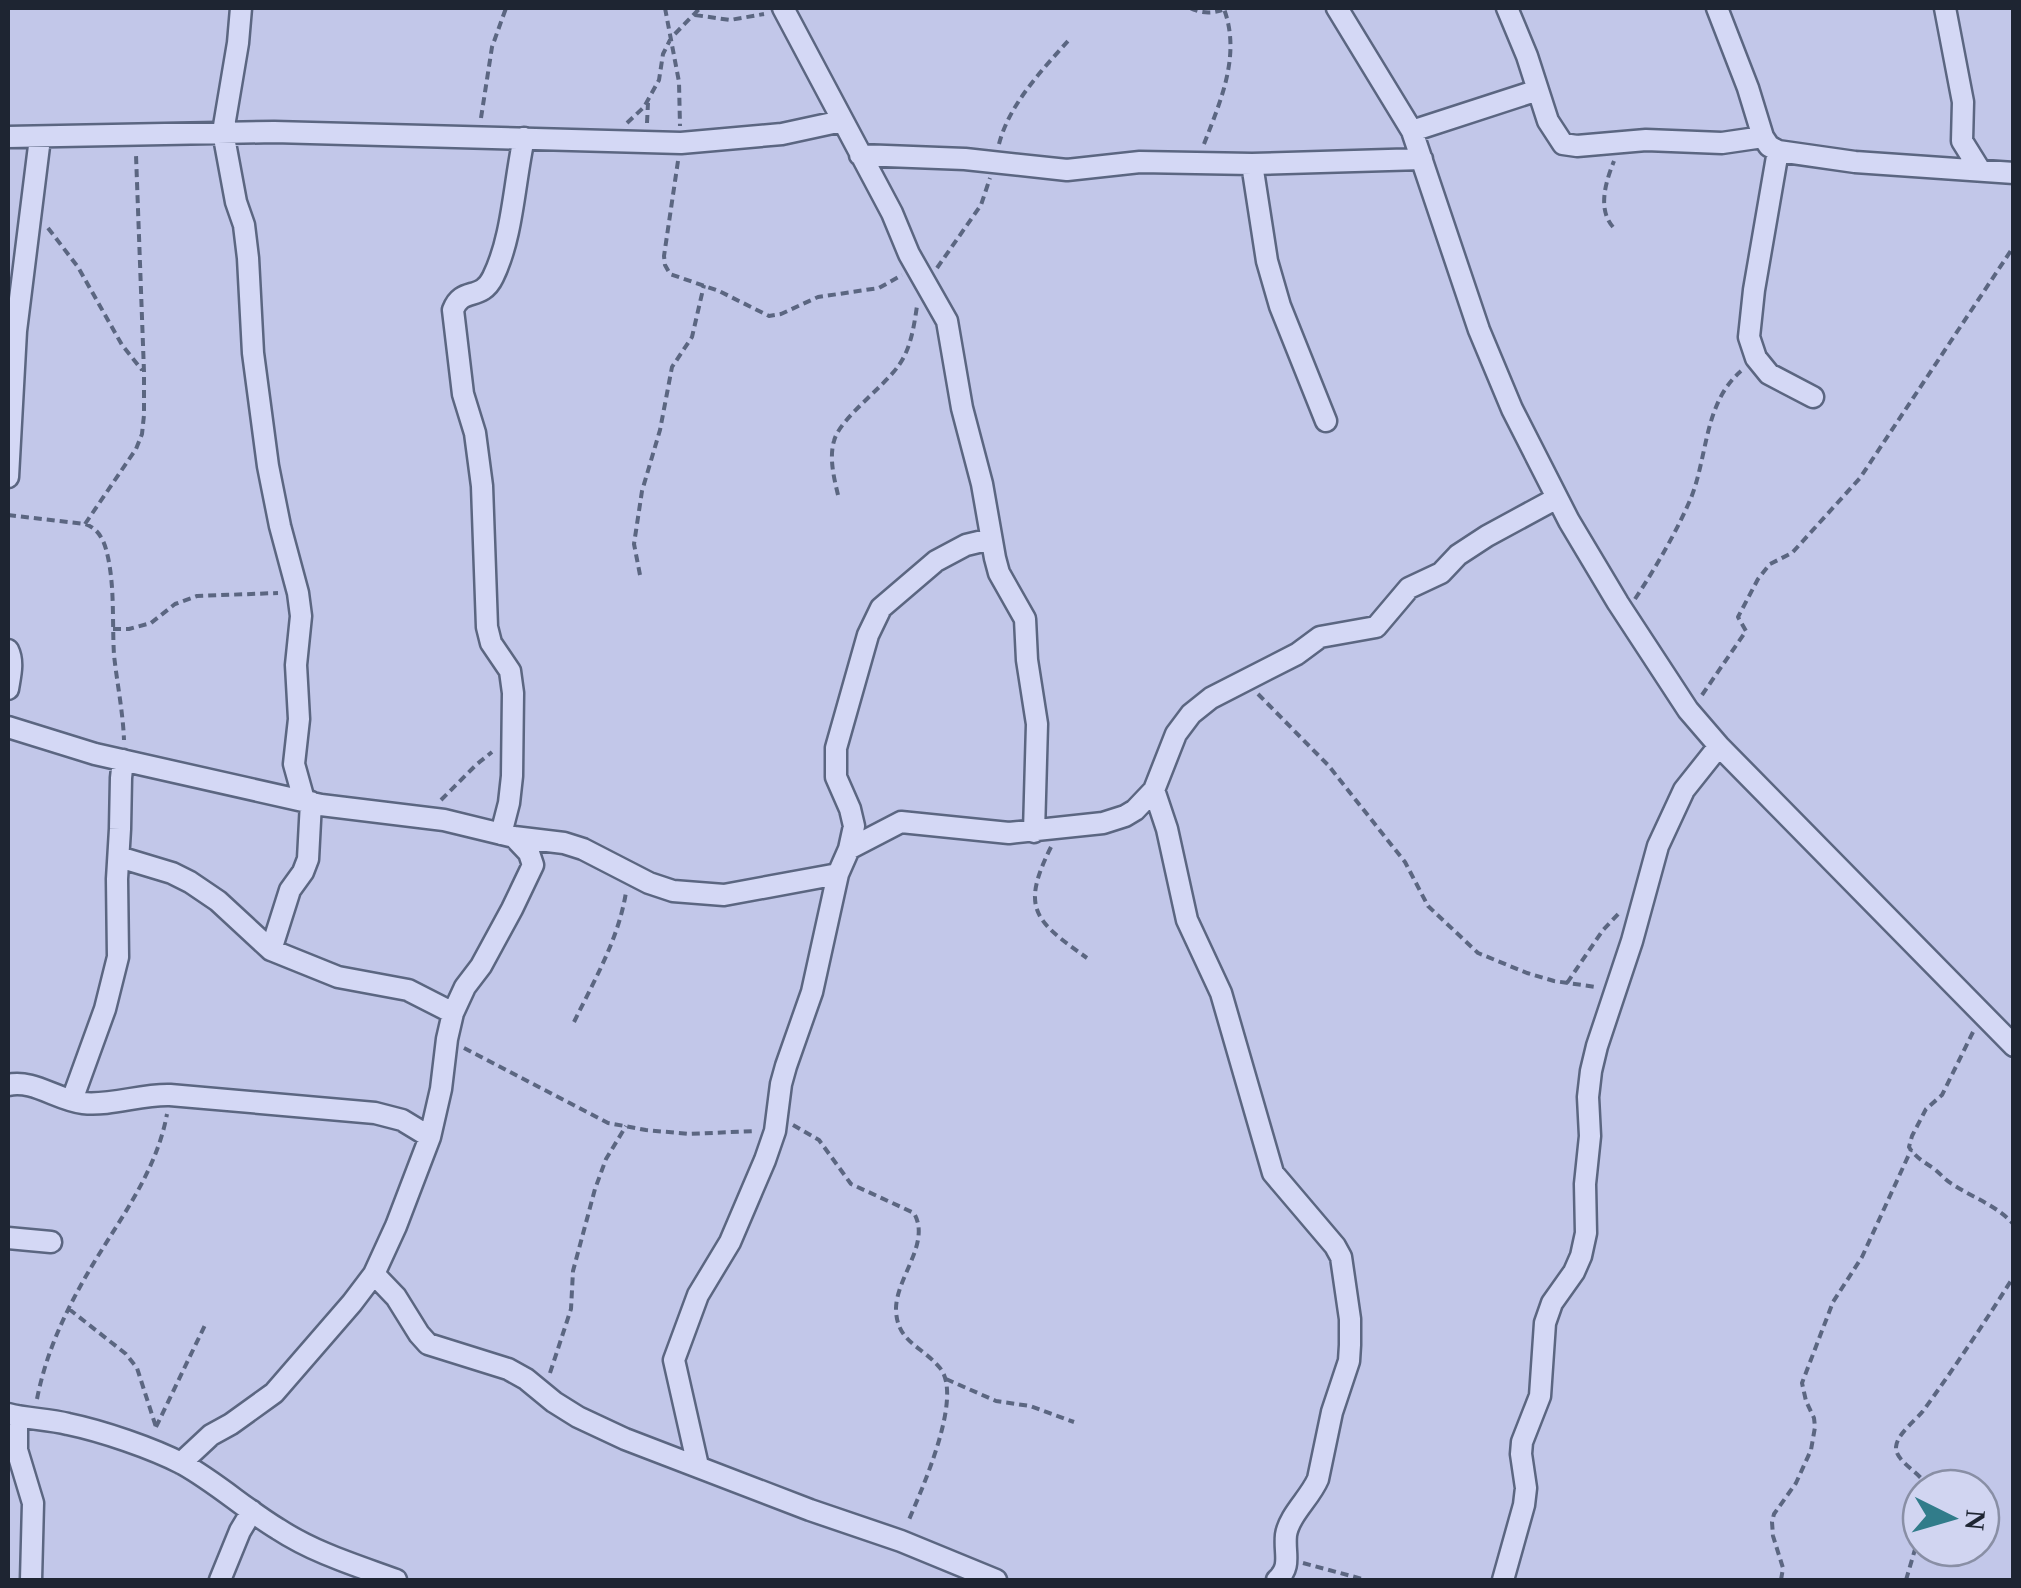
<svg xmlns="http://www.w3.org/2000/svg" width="2021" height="1588" font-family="'Times New Roman',serif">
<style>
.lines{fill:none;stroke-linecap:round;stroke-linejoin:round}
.minor-casing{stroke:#5b6681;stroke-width:25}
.path{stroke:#5b6681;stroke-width:4;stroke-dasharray:8 5;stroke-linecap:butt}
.minor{stroke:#d4d8f5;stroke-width:20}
</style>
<rect width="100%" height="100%" fill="#c2c7e9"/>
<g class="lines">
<g class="minor-casing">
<path id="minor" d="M241 8 238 43 223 132 236 202 244 225 248 258 253 353 268 466 280 526 298 593 301 616 296 665 299 719 294 764 304 800
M783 8 892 213 909 254 947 321 962 408 982 484 995 558 999 573 1025 619 1027 660 1037 724 1034 832
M1337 8 1412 131 1479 330 1512 409 1569 521 1618 603 1688 710 1719 746 2014 1046
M1507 8 1527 56 1548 121 1563 144 1577 146 1646 140 1722 143 1763 137
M1717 8 1748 88 1763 137 1769 146 1778 151 1855 162 2014 173
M1945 8 1963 102 1962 141 1980 170
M1412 131 1538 90
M8 137 274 132 681 143 782 134 842 121
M1778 151 1754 290 1749 337 1756 358 1769 374 1813 397
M860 155 965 159 1067 170 1140 162 1252 164 1422 159
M1252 164 1267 261 1280 306 1326 421
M8 477 16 331 40 138
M8 650C14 662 10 676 8 689
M8 727 95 754 321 805 444 820 514 837 564 843 583 849 649 883 673 891 724 895 838 874
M1154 790 1167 829 1187 920 1221 993 1273 1173 1335 1246 1341 1257 1350 1319V1345L1349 1361 1332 1412 1318 1479C1310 1498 1289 1515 1286 1535 1284 1554 1292 1566 1277 1580
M501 834 509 803 512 776 513 693 510 671 491 643 487 627 482 486 475 433 463 394 453 310C462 286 481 302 493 277 513 236 514 183 524 138
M849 849 901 822 1009 833 1103 823 1125 816 1135 810 1154 790 1176 734 1191 714 1211 698 1297 654 1320 637 1376 627 1409 588 1441 573 1458 555 1487 536 1557 498
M119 857 172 873 190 882 218 901 271 950 338 977 408 990 453 1013
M271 950 290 890 303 872 308 859 311 802
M8 1085C33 1079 57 1100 83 1103 112 1106 141 1094 170 1095L375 1113 402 1120 430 1137
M72 1100 105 1009 118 957 117 879 120 829 121 778 123 760
M8 1238 51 1242
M374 1274 396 1297 419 1334 428 1344 508 1369 526 1379 554 1402 578 1417 625 1439 810 1510 901 1541 996 1580
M8 1414C27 1419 48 1419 68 1424 102 1431 152 1448 183 1464 217 1483 245 1509 278 1529 315 1553 355 1565 396 1580
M17 1416V1450L33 1503 31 1580
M181 1463 211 1435 231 1424 274 1393 352 1303 374 1274 396 1226 430 1137 441 1089 447 1039 453 1013 465 987 481 966 512 909 533 865 529 853 514 837
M698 1466 674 1360 698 1295 730 1242 765 1160 775 1131 781 1084 786 1066 812 992 838 874 849 849 854 826 850 809 836 777V748L868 635 881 608 936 561 966 545 991 539
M220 1580 240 1531 252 1511
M1503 1580 1524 1505 1526 1488 1521 1454 1522 1442 1540 1396 1545 1323 1552 1303 1574 1272 1581 1256 1586 1233 1585 1184 1590 1136 1588 1097 1591 1071 1597 1046 1632 941 1658 846 1684 790 1719 746"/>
</g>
<path class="path" d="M665 8 679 82 680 126
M1190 8C1200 13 1211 14 1222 10
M695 15 730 20 764 14
M481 118 492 47 506 8
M627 123 644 107 659 80 663 54 671 38 700 8
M647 123 648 103
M999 144C1009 105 1041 71 1068 41
M1204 144C1221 100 1241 55 1224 9
M678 161 664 256 665 265 670 274 719 291 769 316 781 314 818 297 879 288 902 275
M1613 227C1597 209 1606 181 1614 161
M48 228 78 267 122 345 142 370
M937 268 981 205 990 178
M838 495C834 478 829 458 834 441 839 419 884 387 899 365 911 348 914 326 917 306
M8 515 85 524C98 528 104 540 107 553 115 586 112 621 114 655 117 683 123 712 124 740
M85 524 136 449 142 434 144 415V372L136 155
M640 575 634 544 642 491 660 430 672 367 692 337 704 285
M1635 599C1656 567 1676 533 1691 498 1708 455 1704 403 1741 371
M113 629H129L151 623 175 604 197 596 278 593
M1258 694 1328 765 1405 862 1428 906 1478 953 1527 973 1554 981 1596 987
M1702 695 1746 631 1738 617 1758 579 1770 564 1792 553 1860 478 2014 246
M441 800 477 764 492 752
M1051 847C1020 909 1035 921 1087 958
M1567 983 1603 930 1621 911
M574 1022C594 981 619 938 626 892
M1973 1032 1942 1095 1926 1109 1912 1136 1909 1147C1915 1157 1924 1162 1933 1168 1940 1173 1945 1180 1952 1184 1973 1198 1997 1205 2014 1225
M464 1048 608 1123 646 1130 689 1134 755 1131
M793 1125 819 1140 851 1184 914 1213C931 1243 897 1276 896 1308 896 1342 921 1345 940 1368 964 1397 921 1491 908 1522
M69 1309 126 1354 137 1368 156 1427
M550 1373 571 1309 573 1271 595 1189 606 1159 626 1126
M946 1379 996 1401 1030 1406 1074 1422
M37 1399C45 1358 61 1321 81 1285 112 1228 155 1179 167 1114
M156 1427 206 1323
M1928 1488C1922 1473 1895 1462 1896 1447 1897 1434 1915 1421 1923 1411 1955 1367 1985 1322 2014 1276
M1303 1563 1366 1580
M1781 1580 1783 1568 1773 1536 1772 1522 1774 1514 1796 1483 1811 1450 1815 1427 1814 1418 1806 1401 1802 1383 1833 1302 1862 1257 1911 1150
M1906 1580 1921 1529"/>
<use href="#minor" class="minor"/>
</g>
<rect width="2021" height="1588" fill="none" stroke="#1e2532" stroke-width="20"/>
<g transform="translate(1951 1518) rotate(95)"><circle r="48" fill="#d1d5f1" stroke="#898fa5" stroke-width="2.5"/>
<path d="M0-8L18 38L0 25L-18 38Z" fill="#317c8a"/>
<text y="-15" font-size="28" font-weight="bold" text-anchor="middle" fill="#1e2532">N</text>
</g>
</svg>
